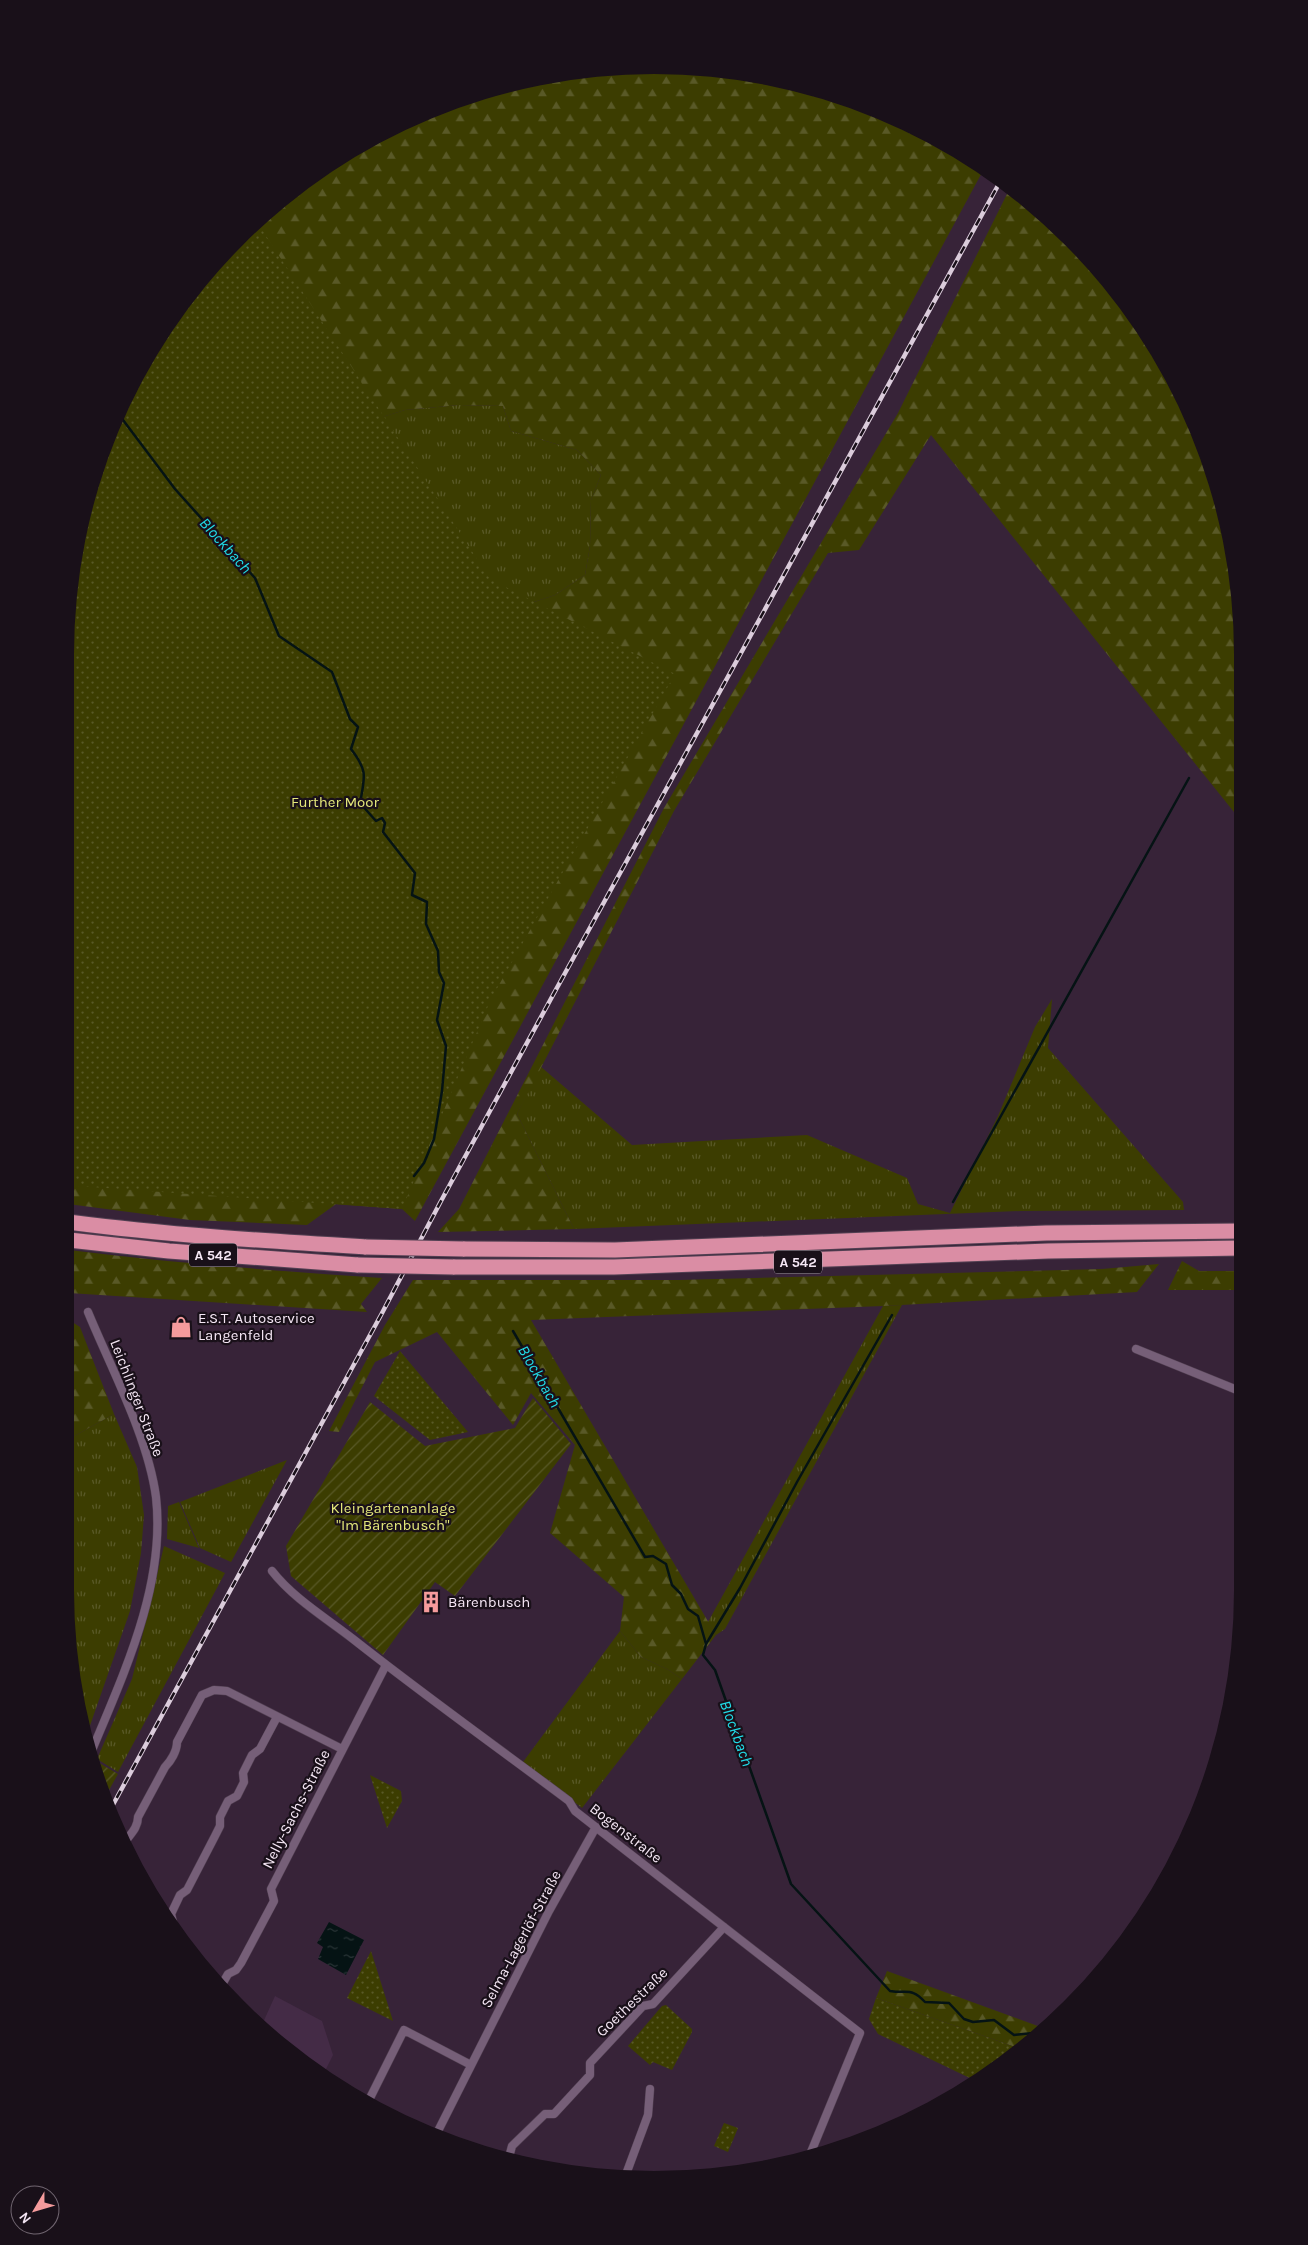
<svg xmlns="http://www.w3.org/2000/svg" width="1308" height="2245" font-family="Karla,sans-serif">
<style>
.built{fill:#442b46}
.grass{fill:url(#grass-tufts)}
.forest{fill:url(#forest-firs);fill-rule:evenodd}
.park{fill:url(#park-dots)}
.garden{fill:url(#garden-furrows)}
.water{fill:url(#water-ripples)}
.lines{fill:none;stroke-linecap:round;stroke-linejoin:round}
.stream{stroke:#051314;stroke-width:2.5}
.street-casing{stroke:#524052;stroke-width:9}
.highway-casing{stroke:#524052;stroke-width:17}
.street{stroke:#765f78;stroke-width:8}
.highway{stroke:#da8da4;stroke-width:15}
.rail-casing{stroke:#dbccdb;stroke-width:4.5}
.rail{stroke:#191019;stroke-width:2.5;stroke-dasharray:8;stroke-linecap:butt}
.highway-bridge-casing{stroke:#524052;stroke-width:17;stroke-linecap:butt}
.highway-bridge{stroke:#da8da4;stroke-width:15}
.labels{text-anchor:middle;stroke-width:4.5;stroke-linejoin:round;paint-order:stroke}
.shield{fill:#191019;stroke:#b3a6b3;stroke-width:1}
.shield-label{font-size:14px;font-weight:bold;fill:#f5e7f5}
.park-label{font-size:15px;fill:#e5e97b;stroke:#191019}
.poi-label{font-size:15px;fill:#f5e7f5;stroke:#191019;text-anchor:start}
.street-label{font-size:15px;fill:#f5e7f5;stroke:#191019}
.water-label{font-size:16px;font-style:italic;fill:#21dae6;stroke:#191019}
</style>
<defs>
<pattern id="grass-tufts" width="24" height="20" patternUnits="userSpaceOnUse" patternTransform="scale(1.25)"><rect width="24" height="20" fill="#3c3d01"/><path d="M3 7l-1-3M5 7V3M7 7l1-3M15 17l-1-3M17 17v-4M19 17l1-3" fill="none" stroke="#595927"/></pattern>
<pattern id="forest-firs" width="22" height="20" patternUnits="userSpaceOnUse" patternTransform="scale(1.25)"><rect width="22" height="20" fill="#3c3d01"/><path d="M5 1l3.5 6h-7zM16 11l3.5 6h-7z" fill="#595927"/></pattern>
<pattern id="park-dots" width="8" height="8" patternUnits="userSpaceOnUse" patternTransform="scale(1.25)"><rect width="8" height="8" fill="#3c3d01"/><path d="M2 2h.1M6 6h.1" fill="none" stroke="#595927" stroke-width="1.8" stroke-linecap="round"/></pattern>
<pattern id="garden-furrows" width="10" height="10" patternUnits="userSpaceOnUse" patternTransform="scale(1.25)"><rect width="10" height="10" fill="#3c3d01"/><path d="M-1 1l2-2M0 10L10 0M9 11l2-2" fill="none" stroke="#595927"/></pattern>
<pattern id="water-ripples" width="26" height="14" patternUnits="userSpaceOnUse" patternTransform="scale(1.25)"><rect width="26" height="14" fill="#051314"/><path d="M2 4q2-2 4 0t4 0M15 11q2-2 4 0t4 0" fill="none" stroke="#2a3537"/></pattern>
</defs>
<rect width="100%" height="100%" fill="#372338"/>
<path class="built" d="M275 1996 322 2021 333 2055 322 2077 261 2027Z"/>
<path class="grass" d="M459 405 503 406 511 431 577 450 601 475 591 500 590 546 585 575 555 595 522 606 478 574 349 427 405 410Z
M1052 999 1048 1048 1183 1202 1184 1210 1021 1211 574 1229 517 1114 540 1066 632 1145 807 1135 907 1178 918 1204 950 1213 998 1116 1035 1027Z
M902 1305 725 1629 716 1635 708 1622 883 1306Z
M114 1414 137 1467 144 1515 141 1553 130 1611 86 1737 70 1668 69 1439Z
M287 1460 231 1562 200 1548 180 1502Z
M179 1502 199 1548 167 1539 168 1506Z
M164 1546 225 1573 118 1772 97 1759 132 1679Z
M620 1631 641 1657 667 1669 682 1679 582 1808 523 1762Z"/>
<path class="forest" d="M654 65 769 76 879 110 985 167 415 1221 402 1209 336 1204 307 1225 190 1220 68 1204 66 615 96 464 237 238 327 164 428 110 539 76ZM459 405 503 406 511 431 577 450 601 475 591 500 590 546 585 575 555 595 522 606 478 574 350 427 405 410Z
M1010 188 1071 238 1164 359 1212 465 1242 615V822L931 435 859 550 828 553 674 811 517 1114 574 1229 438 1232 459 1209 664 808 898 413Z
M69 1250C173 1263 277 1271 382 1278L361 1304 367 1312 69 1293Z
M1182 1261 1199 1271H1242V1290H1168Z
M1159 1264 1137 1292 883 1306 531 1320 716 1635 682 1679 667 1669 641 1657 620 1631 624 1597 550 1533 575 1445 531 1393 513 1425 437 1332 375 1362 339 1432 329 1431 385 1325 413 1280H679L1102 1269Z
M69 1320 80 1327 114 1414 69 1439Z
M887 1971 1046 2029 1021 2049 876 1998Z"/>
<path class="park" d="M257 222 490 579 675 674 491 999 402 1209 77 1186 68 1183 66 615 96 464 164 327 237 238Z
M400 1351 468 1432 430 1440 374 1396Z
M370 1775 401 1791 402 1801 387 1828Z
M371 1951 393 2021 347 1998Z
M876 1998 1021 2049 976 2081 878 2034 869 2019Z
M666 2005 692 2029V2032L672 2070 653 2062 650 2065 628 2046 662 2006Z
M724 2123 738 2128 728 2152 714 2146Z"/>
<path class="garden" d="M533 1398 571 1444 455 1596 435 1582 383 1655 291 1576 286 1546 370 1402 425 1446 515 1428Z
M96 1761 118 1774 104 1799 93 1767Z"/>
<path class="water" d="M329 1922 364 1940 346 1975 318 1959 323 1947 317 1943Z"/>
<g class="lines">
<path class="stream" d="M120 416 175 489 255 578 279 636 332 672 350 719 358 727 351 749C368 771 365 776 360 803L376 821 382 818 385 823 383 832 415 873 412 895 427 902 426 924 438 951 439 972 444 983 437 1020 446 1046 442 1091 434 1139 424 1163 414 1176
M953 1202 1189 778
M513 1331 645 1557 653 1556 666 1564 672 1585 681 1594 688 1609 698 1616 706 1644 703 1655 715 1670 791 1884 890 1991C908 1994 911 1987 925 2002L949 2003 964 2019 973 2022 994 2020 1014 2035 1033 2033 1039 2037
M706 1644 740 1588 797 1482 892 1315"/>
<g class="street-casing">
<path id="street" d="M88 1312C111 1368 148 1437 156 1497 166 1586 123 1675 90 1755
M1136 1349 1242 1392
M272 1571C293 1598 326 1618 353 1639 424 1695 497 1747 569 1801L575 1811 860 2033 809 2157
M123 1845C129 1835 138 1829 138 1817L165 1767C171 1761 177 1751 177 1742L202 1695 214 1690 227 1691 342 1749
M171 1925 173 1922 171 1914 180 1895 187 1890 215 1836 220 1826V1817L228 1801 237 1796 244 1782 243 1773 252 1755 260 1749 277 1717
M220 1988 228 1974 236 1970 241 1963 274 1901 271 1889 386 1665
M367 2104 404 2030 471 2065
M436 2135 549 1911 596 1827
M508 2161 512 2146 545 2114H554L590 2075V2063L643 2006 653 2004 724 1927
M625 2177 648 2115 650 2089"/>
</g>
<g class="highway-casing">
<path id="highway" d="M68 1222C167 1235 267 1241 366 1247
M69 1240 169 1251 358 1265
M463 1249 615 1250 1046 1233 1242 1231
M453 1267H614L1048 1251 1242 1248"/>
</g>
<use href="#street" class="street"/>
<use href="#highway" class="highway"/>
<g class="rail-casing">
<path id="rail" d="M109 1812 381 1315 441 1201 553 995 1001 180"/>
</g>
<use href="#rail" class="rail"/>
<g class="highway-bridge-casing">
<path id="highway-bridge" d="M366 1247 463 1249
M358 1265 453 1267"/>
</g>
<use href="#highway-bridge" class="highway-bridge"/>
</g>
<defs>
<g id="shop-bare" transform="scale(1.725)"><path d="M-5-2.5h2.3a2.7 3.5 0 0 1 5.4 0H5L5.5 6h-11ZM-1.5-2.5h3a1.5 2.3 0 0 0-3 0Z" fill="#f59b9c" stroke="#191019" stroke-width="2.5" paint-order="stroke"/></g>
<g id="building-bare" transform="scale(1.725)"><path d="M-4-6H4V6H1V3H-1V6H-4ZM-2.5-4.3h1.7v1.8h-1.7ZM.8-4.3h1.7v1.8H.8ZM-2.5-1h1.7V.8h-1.7ZM.8-1h1.7V.8H.8Z" fill="#f59b9c" stroke="#191019" stroke-width="2.5" paint-order="stroke"/></g>
</defs>
<g fill-rule="evenodd">
<use href="#shop-bare" x="181" y="1327"/>
<use href="#building-bare" x="431" y="1602"/>
</g>
<g class="labels">
<g class="shield">
<rect x="189" y="1243.5" width="48" height="23" rx="4"/>
<rect x="774" y="1250.5" width="48" height="23" rx="4"/>
</g>
<g class="shield-label">
<text x="213" y="1260">A 542</text>
<text x="798" y="1267">A 542</text>
</g>
<g class="park-label">
<text x="335" y="807">Further Moor</text>
<text x="393" y="1513">Kleingartenanlage<tspan x="393" dy="17">"Im Bärenbusch"</tspan></text>
</g>
<g class="poi-label">
<text x="198" y="1323">E.S.T. Autoservice<tspan x="198" dy="17">Langenfeld</tspan></text>
<text x="448" y="1607">Bärenbusch</text>
</g>
<g class="street-label">
<text transform="translate(137 1398) rotate(69)" y="5">Leichlinger Straße</text>
<text transform="translate(296 1809) rotate(-63)" y="5">Nelly-Sachs-Straße</text>
<text transform="translate(626 1833) rotate(38)" y="5">Bogenstraße</text>
<text transform="translate(521 1939) rotate(-62)" y="5">Selma-Lagerlöf-Straße</text>
<text transform="translate(632 2002) rotate(-44)" y="5">Goethestraße</text>
</g>
<g class="water-label">
<text transform="translate(226 545) rotate(48)" y="6">Blockbach</text>
<text transform="translate(540 1376) rotate(60)" y="6">Blockbach</text>
<text transform="translate(737 1733) rotate(70)" y="6">Blockbach</text>
</g>
</g>
<path d="M0 0H1308V2245H0ZM654 74H654A580 580 0 0 1 1234 654V1591A580 580 0 0 1 654 2171H654A580 580 0 0 1 74 1591V654A580 580 0 0 1 654 74Z" fill="#191019" fill-rule="evenodd"/>
<g transform="translate(35 2210) rotate(232)"><circle r="24" fill="#191019" stroke="#716671"/>
<path d="M0-4L9 19L0 12L-9 19Z" fill="#f59b9c"/>
<text y="-8" font-size="14" font-weight="bold" text-anchor="middle" fill="#f5e7f5">N</text>
</g>
</svg>
